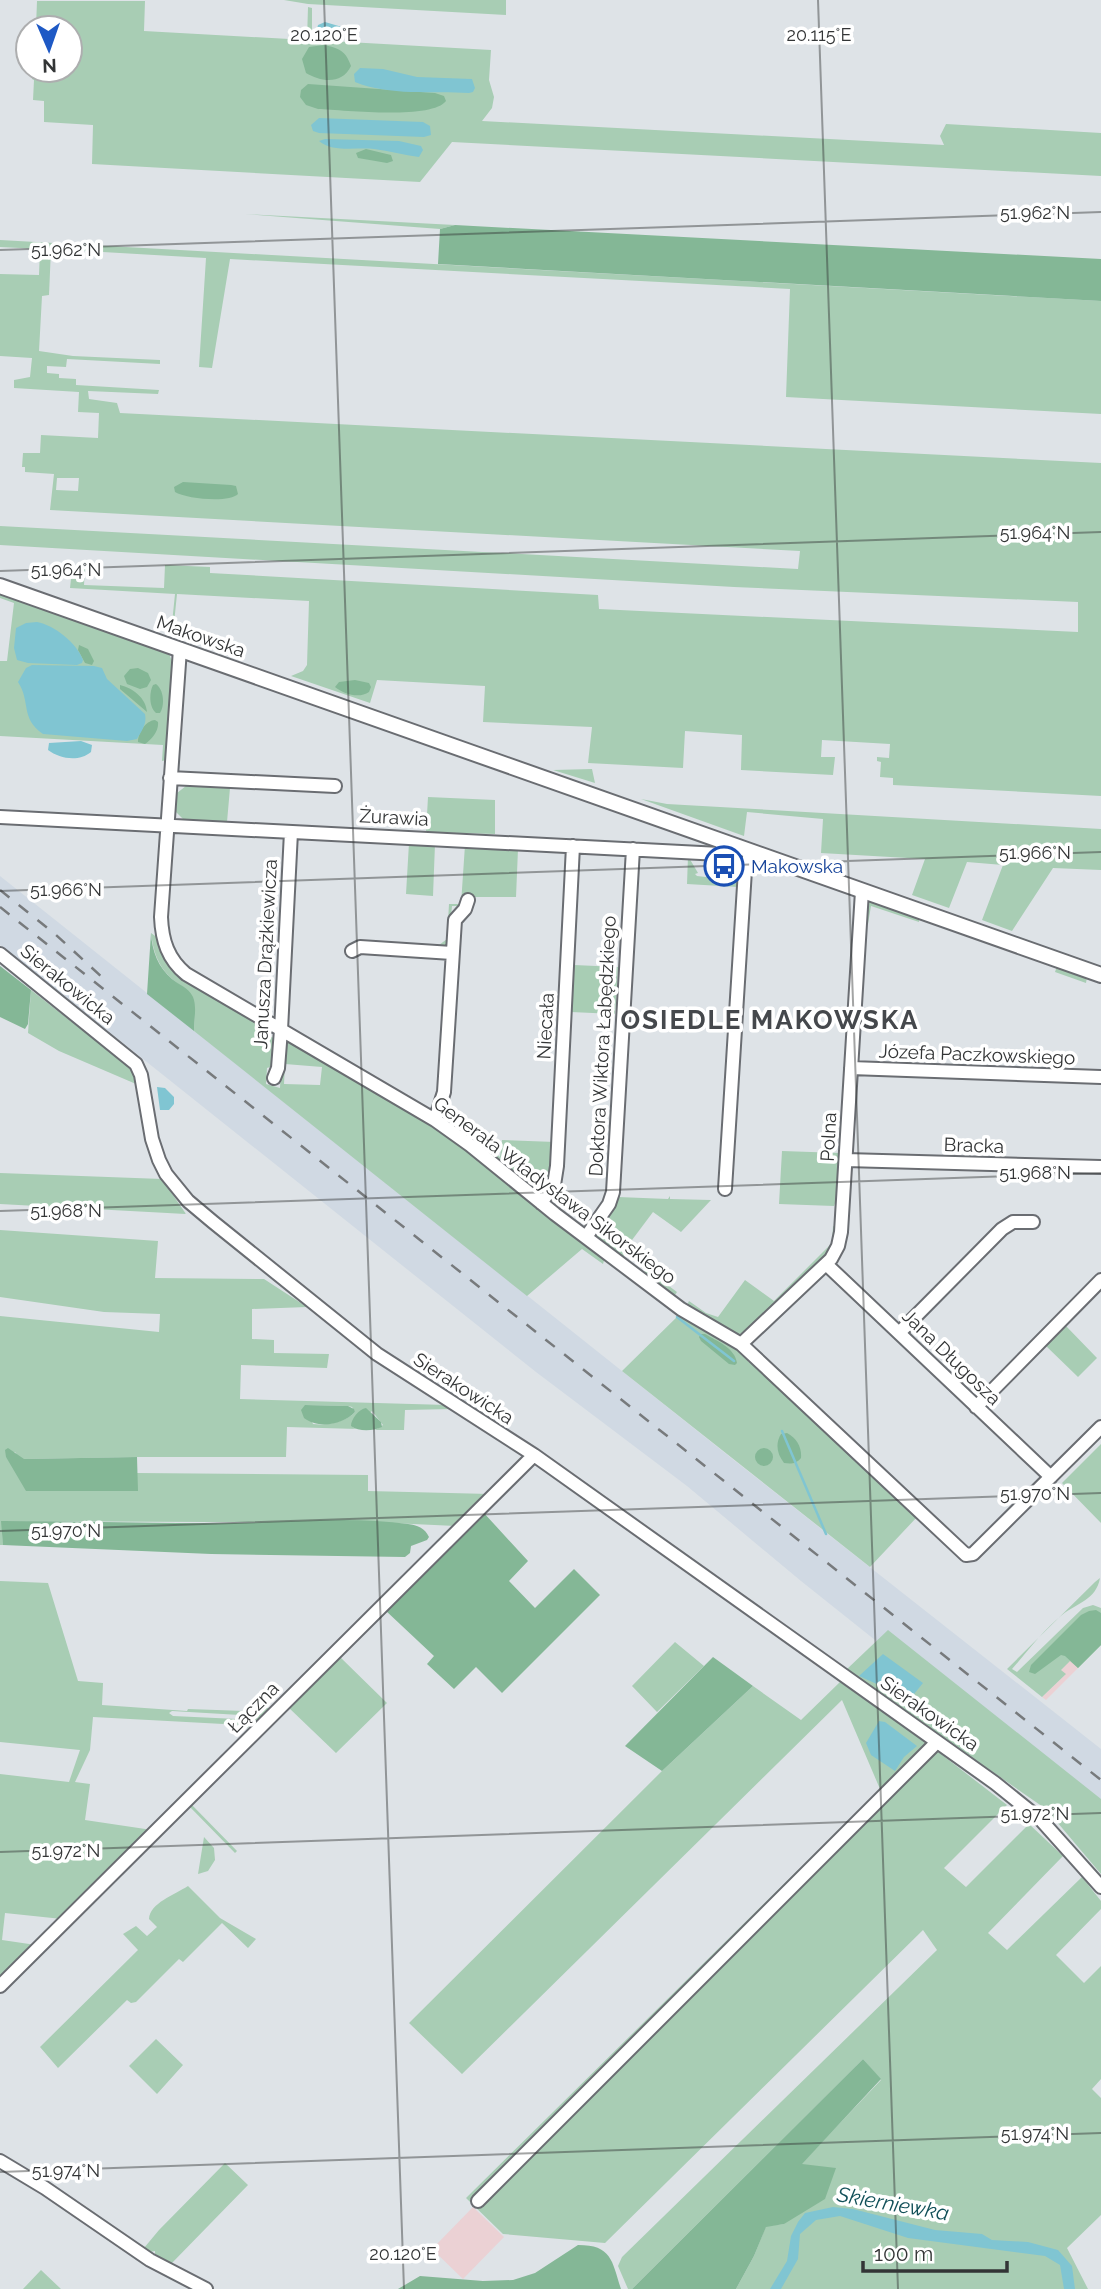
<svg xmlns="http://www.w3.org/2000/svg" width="1101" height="2289" font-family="Raleway,sans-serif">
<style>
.built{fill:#d0d9e3}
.industrial{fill:#ebd1d4}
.green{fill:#a8cdb4;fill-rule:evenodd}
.forest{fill:#84b796}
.water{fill:#80c5d2}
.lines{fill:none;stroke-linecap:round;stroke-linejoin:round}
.stream{stroke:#80c5d2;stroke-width:2.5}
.minor-casing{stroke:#6a6d72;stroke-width:16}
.tertiary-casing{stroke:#6a6d72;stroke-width:18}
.minor{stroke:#fff;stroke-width:12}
.tertiary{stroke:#fff;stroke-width:14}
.rail{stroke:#777a7c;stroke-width:2.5;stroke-dasharray:12 12;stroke-linecap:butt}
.ticks{fill:none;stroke:#333536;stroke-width:2;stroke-opacity:0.45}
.labels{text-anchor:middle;stroke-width:7;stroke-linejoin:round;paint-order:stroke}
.street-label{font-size:19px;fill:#333536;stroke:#fff}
.transit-label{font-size:19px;fill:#164399;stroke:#fff;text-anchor:start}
.water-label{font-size:21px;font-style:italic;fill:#125059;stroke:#fff}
.district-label{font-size:26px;font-weight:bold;letter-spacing:2px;fill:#45484c;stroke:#fff}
.ticks-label{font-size:18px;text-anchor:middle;fill:#333536;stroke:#fff;stroke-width:7;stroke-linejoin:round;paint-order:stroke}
</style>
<rect width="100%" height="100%" fill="#dee3e7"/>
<path class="built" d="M0 876 735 1461 1101 1749V1820L801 1581 687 1486 536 1372 0 945Z"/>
<path class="industrial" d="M1070 1660 1078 1668 1046 1700 1042 1697 1065 1675 1061 1670Z
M473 2207 504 2237 463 2279 432 2249Z"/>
<path class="green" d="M284 0H506V15L308 4Z
M37 1H145L144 31 307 40 308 7 312 8V40L491 50 489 80 494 97 492 108 482 121 944 145 940 136 946 124 1101 133V176L452 142 420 182 92 164 93 125 44 122V101L33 100 34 80 32 79V74H46V70H70V28L36 27Z
M245 214 455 225 440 229Z
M0 240 1101 301V414L786 397 790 289 230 259 212 368 199 367 206 258 51 249 49 295 42 296 39 351 73 356 160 360V364L67 359 66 367 47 366V373L59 374V378L76 379V385L159 390 158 394 88 391 89 399 117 403 120 413 1101 463V796L893 785V778L880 777 881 762 877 761V757L889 758 890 744 822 740 821 757H835L833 775 741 770 742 735 685 731 683 768 588 763 592 727 483 722 485 686 377 680 370 703 291 676 303 671 307 665 309 601 177 594 173 633H171L175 594 70 588 71 579H84V569H77V566L85 567 84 585 164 588 165 565 210 567V573L598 595 599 609 1078 632V602L734 587 0 545V526L798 569 800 551 50 510 54 474 25 472V467H22L23 453H40L41 435 98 438 99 413 78 412 79 392 14 388V380L30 377 32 358 0 356V274L39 275 40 249 0 247ZM57 478H79L78 491 56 490Z
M0 592 168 651 173 664 167 760 162 761 163 745 0 736V661H7L14 603 0 598Z
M592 769 595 783 553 770Z
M186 786 230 788 227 822 184 820 176 812 177 793Z
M428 797 495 800V834L426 832Z
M641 799 667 804 1101 829V870L1053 868 1012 931 982 920 1003 865 967 862 949 908 912 895 925 859 821 853 823 819 747 812 744 836Z
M409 843 435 844 433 896 406 894Z
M465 845 518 849 516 897H464L461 906H452L448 946 445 949 433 948V945H439L447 939 449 904H461Z
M688 856 698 873 695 874 697 876 715 878V882H741L738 887 687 884Z
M868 900 919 918V922L871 906 868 924 865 923Z
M151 933 158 938 163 952 270 1028 267 1034 275 1039 273 1066 267 1068 266 1084 280 1088 282 1045 286 1039 435 1125 605 1257 603 1264 582 1249 527 1296 194 1031C194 1022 196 1011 193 1003 188 988 182 988 171 978 158 966 153 951 151 933ZM285 1064 322 1067 320 1085 284 1084Z
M571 960H574V965L618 967 615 1014 571 1012 570 1038H567Z
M1057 966 1087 977 1086 983 1055 972Z
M31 990 128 1066 136 1073V1084L59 1051 28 1033Z
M445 1117H453V1119L500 1157 502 1140 555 1142 553 1174 547 1189 541 1192 533 1191 448 1123Z
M782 1151 840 1153 837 1198 834 1206 779 1204Z
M0 1173 162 1179 186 1214 0 1204Z
M670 1196V1199L711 1200 681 1232 653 1212 623 1252 625 1254 622 1259 595 1238 594 1234 618 1197 668 1199Z
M833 1226 837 1228 829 1254 744 1333 733 1335 686 1307 689 1301 706 1313 718 1317 745 1280 774 1301 832 1243Z
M0 1230 158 1241 155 1278 264 1279 307 1307 252 1309V1339L274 1340V1353L329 1354 327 1368 241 1365 240 1399 447 1405 453 1409 405 1410 404 1430H375L383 1425 372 1411 353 1428 358 1429 287 1427 286 1457H137L24 1459H20L15 1452 6 1457 137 1491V1473L368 1475V1491L490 1494 473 1506 456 1526 391 1523 2 1521 3 1545H0V1316L159 1332 160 1314 104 1312 0 1297ZM305 1405 348 1406 352 1407 355 1412C346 1422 326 1426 313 1424Z
M646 1269 677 1292 673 1298 642 1275Z
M681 1313 731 1343 749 1358 748 1362H753L917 1517 870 1567 622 1371Z
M1065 1325 1097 1358 1078 1377 1045 1345Z
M1101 1444V1523L1062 1483Z
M1100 1578C1096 1600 1077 1603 1062 1615 1043 1630 1028 1651 1012 1669L1017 1672 1083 1608 1093 1605 1101 1608V1645L1078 1668 1070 1661 1061 1670 1066 1674 1042 1697 1007 1669 1095 1582Z
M0 1581 48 1583 78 1681 103 1683 102 1705 187 1711 188 1709 245 1711 246 1707 271 1708 266 1715 256 1721 240 1715 172 1711 169 1713 173 1716 237 1719 248 1724 249 1727 242 1729V1725L93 1717 90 1750 75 1782 90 1784 85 1820 152 1830 62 1919 5 1913 2 1940 36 1945 0 1981V1774L69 1782 80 1750 0 1742Z
M888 1630 1101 1799V1874L1046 1809 846 1670Z
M675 1642 704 1666 657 1712 632 1686Z
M339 1656 387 1703 336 1753 288 1707Z
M840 1682 928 1744 1007 1805 944 1868 966 1887 1029 1824 1063 1856 988 1933 1007 1950 1082 1877 1101 1901V1909L1056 1955 1084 1983 1101 1966V2079L1092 2089 1101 2098V2215L1067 2248 1088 2289H736L754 2256 766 2226 784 2224 801 2164 881 2080 863 2059 632 2289H628L618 2266 622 2257 937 1950 923 1930 605 2243 503 2234 466 2198 880 1789 842 1700 462 2074 409 2023 662 1771 753 1686 801 1720Z
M191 1804 237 1851 235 1853 189 1806Z
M204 1837 214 1848 215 1860 208 1871 198 1874Z
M188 1886 220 1918 256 1939 248 1948 222 1923 183 1962 179 1959 136 2002 131 2003 127 2000 58 2068 40 2047 138 1950 123 1934 136 1926 147 1936 157 1927 149 1919C150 1903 174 1895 188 1886Z
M156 2039 183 2065 157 2094 129 2066Z
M225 2163 248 2185 171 2264 155 2254V2251L150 2252 144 2248 159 2230Z
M41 2270 61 2289H23Z"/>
<path class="forest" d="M324 45C339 48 346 51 351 66 342 85 321 82 306 73L302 59 309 47Z
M308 84 435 93 444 96 446 101C432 120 343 110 318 109L306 105 300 97 301 90Z
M366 149 391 155 393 161 387 163 358 158 356 153Z
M455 225 1101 259V301L438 264 440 229Z
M183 482 231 485 236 486 238 494C230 503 186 499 175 492L174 487Z
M79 645 88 649 94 661 92 665 85 663 78 650Z
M138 668 148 673 151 680 147 687 140 689 127 684 124 676 130 669Z
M355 680 369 683 371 687 369 692C359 699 344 694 335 687L339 682Z
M156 684C164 690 165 705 160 713H156C149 707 149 693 153 685Z
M120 685C133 688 146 698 147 712L120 689Z
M155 720 158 722C159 731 152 739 145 744L138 742C138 733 145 721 155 720Z
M151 933C152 951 158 967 172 979 179 985 188 987 193 997 197 1007 194 1020 194 1031L147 994Z
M0 966 31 990 28 1024 25 1029 0 1017Z
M701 1334H705C717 1341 735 1348 737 1363L735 1365 729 1364 701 1341 699 1337Z
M305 1405 348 1406 354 1409 355 1412C343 1425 318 1429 304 1418L301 1410Z
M366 1408 381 1422 382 1427C373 1431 359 1432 351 1426 351 1419 359 1409 366 1408Z
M787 1433C797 1438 802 1448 801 1458 796 1464 791 1464 784 1463 777 1454 775 1444 781 1434Z
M755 1457a9 9 0 1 1 18 0a9 9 0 1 1-18 0Z
M8 1448 24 1459 137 1457 138 1491H26L6 1457 5 1450Z
M483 1512 528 1561 509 1581 535 1608 574 1569 600 1595 502 1693 476 1667 454 1689 427 1664 434 1656 385 1610Z
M1 1521C80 1521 158 1524 237 1523 291 1522 355 1516 408 1524 417 1525 425 1528 429 1537L427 1540 411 1546 410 1553 405 1557 211 1554 3 1545Z
M1096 1610 1101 1613V1645L1078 1668 1065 1656 1061 1655 1035 1674 1029 1672 1031 1665 1081 1615 1089 1611Z
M713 1657 753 1686 662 1771 625 1746Z
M863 2059 881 2079 802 2164 836 2168 825 2199 784 2224 766 2227 754 2256 736 2289H632Z
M578 2245C612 2245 612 2261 621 2289H398L420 2276 483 2281 513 2280 535 2273Z"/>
<path class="water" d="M325 22 342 27 343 32 331 36 316 33 318 25Z
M360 68 383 69 417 77 472 79 475 88 473 92 469 93C433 91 389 96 355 82L354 74Z
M319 118 423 122 430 126 431 135 424 137 319 133 313 131 311 125Z
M325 139 399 141 421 146 423 150 419 157C404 155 389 151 374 149 357 147 333 153 319 141Z
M37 622C54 625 77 643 83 660L82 663 77 665 28 663 17 660 14 648 16 628 26 623Z
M32 665 94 666 102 668 107 679 145 714C147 724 142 730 137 739L127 741 43 734C20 718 31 702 18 682L26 668Z
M81 741 92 745 91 752C79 762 60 759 48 750L49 743Z
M157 1087 165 1088 174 1097V1104L169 1110H160Z
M883 1654 923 1683 910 1699 859 1676Z
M879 1721 885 1722 917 1746 904 1757 895 1771 871 1755 866 1743Z
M833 2207 853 2209 935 2230 982 2234 992 2240 1028 2242 1058 2250 1072 2266 1075 2289H1064L1060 2265 1045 2256 908 2238 840 2216 816 2220 800 2234 798 2259 781 2289H770L787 2261 791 2236 798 2222 805 2213Z"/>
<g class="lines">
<path class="stream" d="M677 1317 734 1361
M782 1431 826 1534"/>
<g class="minor-casing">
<path id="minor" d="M180 649 161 917C162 941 168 959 186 974L435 1120 470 1145 555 1214 681 1309 741 1344 966 1555 973 1554 1101 1427
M170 778 335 786
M0 817 720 854 724 842
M352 951 360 947 452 953
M0 954 136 1064 141 1075 152 1139 159 1160 166 1174 188 1201 213 1222 377 1354 534 1455 995 1783 1041 1820 1101 1887
M851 1068 1101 1077
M274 1078 278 1068 281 1030 291 832
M435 1120 444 1092 455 920 465 909 468 900
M846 1160 1101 1167
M725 1189 745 870 751 851
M541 1203 554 1185 557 1166 573 846
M586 1237 609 1204 613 1192 633 849
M826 1264 1051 1477
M899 1333 1002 1229 1013 1222H1033
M741 1344 831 1259 838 1246 841 1232 862 891
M976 1407 1101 1280
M0 1986 534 1455
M0 2161 45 2188 150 2260 206 2289
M478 2201 937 1742"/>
</g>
<g class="tertiary-casing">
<path id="tertiary" d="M0 586 1101 975"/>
</g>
<use href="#minor" class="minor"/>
<use href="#tertiary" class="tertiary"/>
<path class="rail" d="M0 890 55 934 104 979
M0 907 1101 1780"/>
</g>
<path class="ticks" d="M324 0 404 2289M818 0 898 2289M0 250 1101 212M0 571 1101 532M0 891 1101 852M0 1211 1101 1173M0 1531 1101 1493M0 1852 1101 1813M0 2172 1101 2133"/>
<defs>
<g id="bus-ring" transform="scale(2.0125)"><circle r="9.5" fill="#fff" stroke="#1a4fb4" stroke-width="1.5"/><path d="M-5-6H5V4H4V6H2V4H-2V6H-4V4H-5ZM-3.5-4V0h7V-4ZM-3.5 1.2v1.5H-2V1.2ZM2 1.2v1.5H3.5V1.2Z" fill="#1a4fb4"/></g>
</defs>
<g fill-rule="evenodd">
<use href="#bus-ring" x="724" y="866"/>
</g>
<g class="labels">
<g class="street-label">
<text transform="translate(201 636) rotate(19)" y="7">Makowska</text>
<text transform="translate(394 817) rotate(3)" y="7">Żurawia</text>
<text transform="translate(265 954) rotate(-87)" y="7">Janusza Drążkiewicza</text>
<text transform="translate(68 984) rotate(39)" y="7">Sierakowicka</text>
<text transform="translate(545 1026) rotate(-87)" y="7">Niecała</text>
<text transform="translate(602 1046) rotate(-87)" y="7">Doktora Wiktora Łabędzkiego</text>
<text transform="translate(977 1054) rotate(2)" y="7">Józefa Paczkowskiego</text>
<text transform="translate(828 1137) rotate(-87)" y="7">Polna</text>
<text transform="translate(974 1145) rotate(2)" y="7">Bracka</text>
<text transform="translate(555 1190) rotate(37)" y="7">Generała Władysława Sikorskiego</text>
<text transform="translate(952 1357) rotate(44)" y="7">Jana Długosza</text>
<text transform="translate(464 1388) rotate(33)" y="7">Sierakowicka</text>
<text transform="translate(253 1707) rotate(-45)" y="7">Łączna</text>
<text transform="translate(930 1713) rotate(35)" y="7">Sierakowicka</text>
</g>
<g class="transit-label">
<text x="751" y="873">Makowska</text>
</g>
<g class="water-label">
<text transform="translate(893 2204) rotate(10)" y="7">Skierniewka</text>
</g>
<g class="district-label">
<text x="770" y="1029">OSIEDLE MAKOWSKA</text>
</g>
</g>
<g class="ticks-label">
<text x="324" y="41">20.120°E</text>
<text x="819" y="41">20.115°E</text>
<text x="1035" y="219">51.962°N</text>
<text x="66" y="256">51.962°N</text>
<text x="1035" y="539">51.964°N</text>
<text x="66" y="576">51.964°N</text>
<text x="1035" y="859">51.966°N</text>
<text x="66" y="896">51.966°N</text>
<text x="1035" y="1179">51.968°N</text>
<text x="66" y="1217">51.968°N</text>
<text x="1035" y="1500">51.970°N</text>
<text x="66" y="1537">51.970°N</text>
<text x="1035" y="1820">51.972°N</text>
<text x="66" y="1857">51.972°N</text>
<text x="1035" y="2140">51.974°N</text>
<text x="66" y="2177">51.974°N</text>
<text x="403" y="2260">20.120°E</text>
</g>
<g transform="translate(49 49) rotate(178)"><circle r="33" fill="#ffffff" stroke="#adaeaf" stroke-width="2"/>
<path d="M0-5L12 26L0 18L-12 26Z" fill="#1e59c5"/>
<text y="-10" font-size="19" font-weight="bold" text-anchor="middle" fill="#333536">N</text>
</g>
<path d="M863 2261v10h144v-10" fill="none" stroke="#333536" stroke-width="3.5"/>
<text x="874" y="2261" font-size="21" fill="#333536" stroke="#ffffff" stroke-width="5" paint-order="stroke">100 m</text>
</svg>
